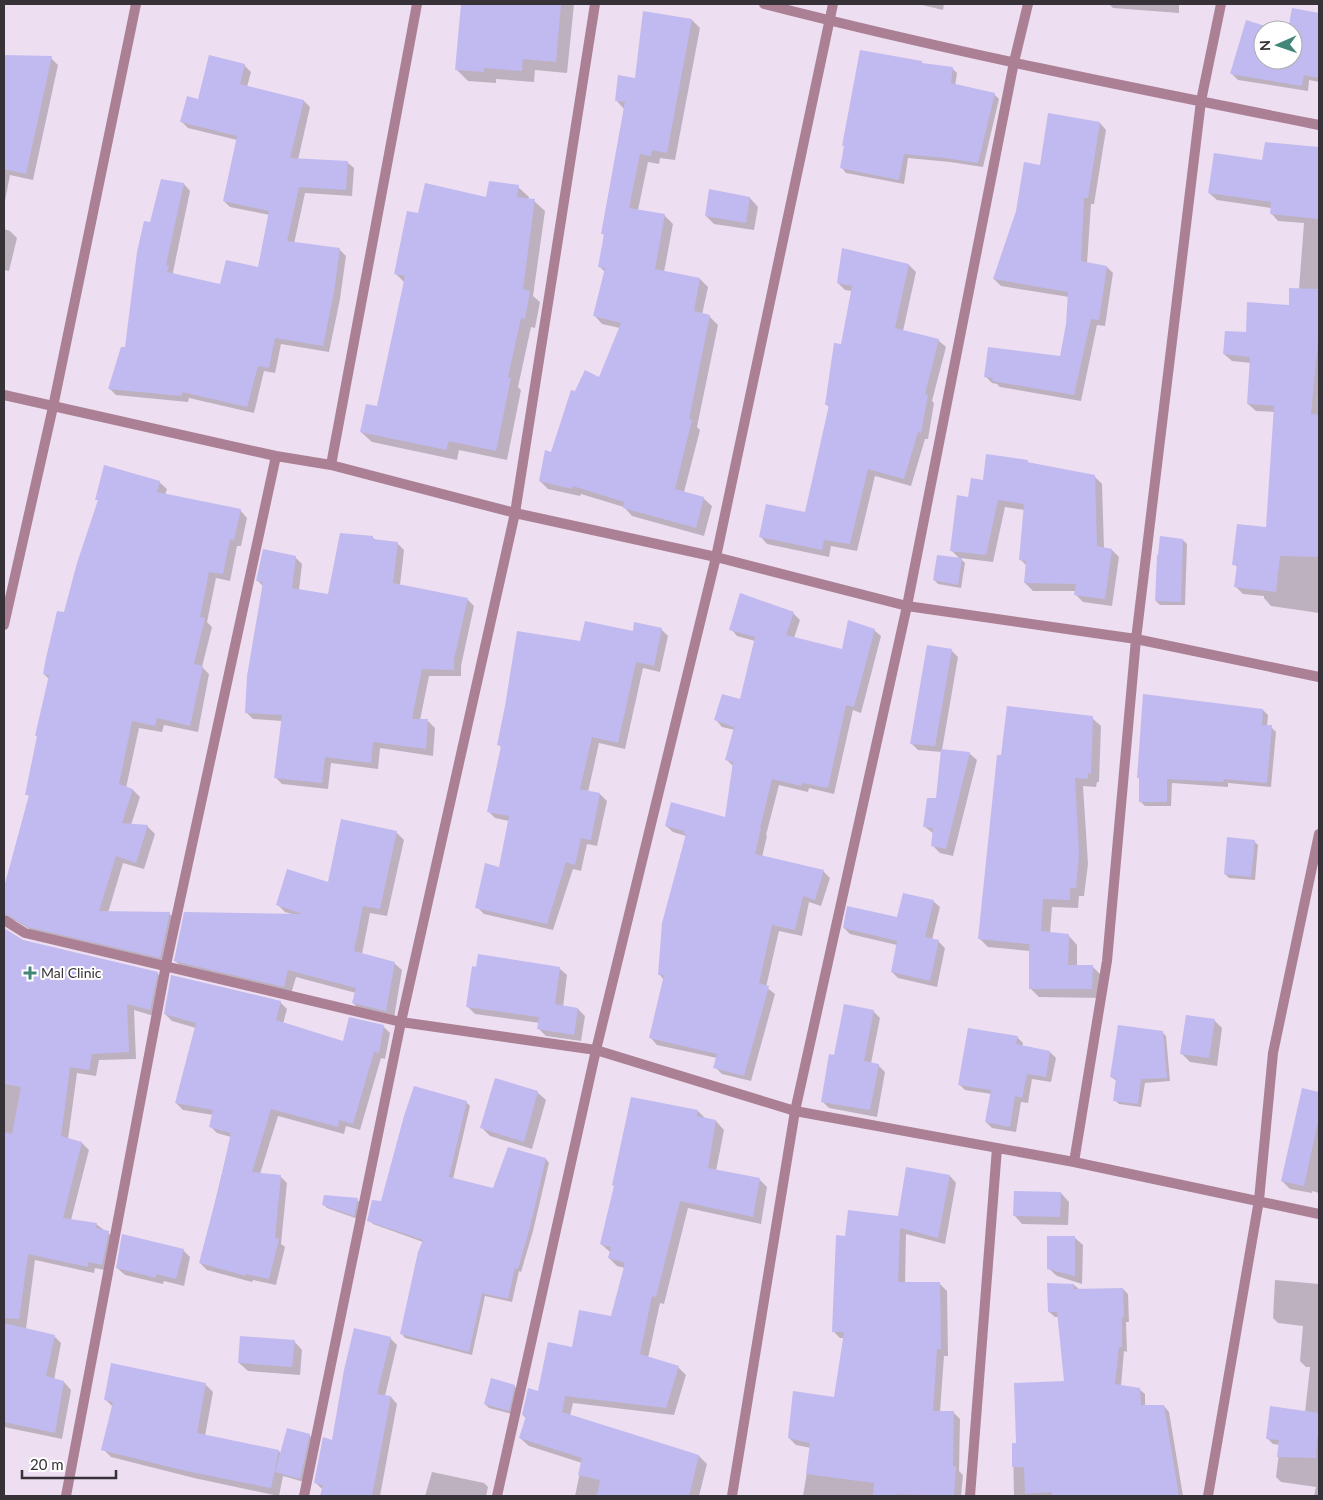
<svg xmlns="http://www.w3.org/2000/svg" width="1323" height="1500" font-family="Lato,sans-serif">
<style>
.shadow{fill:#0003}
.building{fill:#c1baf0}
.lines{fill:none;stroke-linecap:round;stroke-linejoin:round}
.minor{stroke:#ab8095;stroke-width:10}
.tertiary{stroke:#ab8095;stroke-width:10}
.poi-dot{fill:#438577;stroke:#fff;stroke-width:2}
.labels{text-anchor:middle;stroke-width:4;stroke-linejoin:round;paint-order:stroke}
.poi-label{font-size:14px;fill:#373138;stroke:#fff;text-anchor:start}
</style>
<rect width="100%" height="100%" fill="#eddef1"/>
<path class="shadow" d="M463 4H574L567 73 535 70 534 82 496 79V83L468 81 456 69Z
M918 4H944L943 10Z
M1109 4H1179V13L1113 8Z
M1293 9 1319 14V82L1309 80 1308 91 1238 80 1232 74 1247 21 1275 30H1263V60H1293V30H1289Z
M644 12 692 20 700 28 675 160 660 158 659 164 648 162 638 210 664 215 673 224 664 272 700 279 708 287 702 315 709 316 718 325 697 427 700 430 684 492 703 498 712 506 704 536 632 516 624 507 581 494 580 496 548 489 540 481 576 392 600 379 620 328 602 324 594 315 605 272 599 266 605 236 602 233 624 109 616 100 636 79Z
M4 57 51 58 58 65 33 180 10 175 4 206Z
M923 64 952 68 957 73 955 86 994 94 999 99 983 167 950 162 908 158 904 184 846 173 842 168 845 148 844 146Z
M244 65 251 72 247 87 304 101 310 107 298 160 347 162 354 168 352 196 305 193 294 244 340 250 346 256 340 299 329 352 281 344 275 373 264 371 254 413 189 398 188 402 116 395 109 388 127 349 151 224 184 184 190 191 173 272 174 275 221 286 259 268 270 215 230 207 224 201 237 140 188 128 182 122 199 100Z
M1100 123 1106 130 1094 204H1091L1087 264 1107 267 1113 273 1105 326 1097 325 1081 401 1000 387 997 384 992 383 985 376 1061 358 1067 324 1069 297 1001 286 994 279 1041 166Z
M1266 143 1319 148V613L1271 606 1264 598V596L1243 594 1236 587 1238 568 1234 564 1268 529 1275 412 1256 411 1248 404 1251 363 1232 361 1224 354 1247 334 1290 306 1299 289 1304 223 1278 221 1271 213V208L1217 200 1209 193 1263 162Z
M518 187 529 197 528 200 534 201 545 211 533 296 540 302 535 328 531 327 518 387 521 390 507 460 459 450 457 460 372 442 361 432 378 407 405 283 395 273 419 215 487 199Z
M750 198 758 207 754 230 714 224 706 216Z
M4 229 10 231 17 238 9 271 4 270Z
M843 250 909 265 916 272 903 331 938 340 946 347 932 401 934 403 928 439H925L911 486 875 476 857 551 831 546 829 557 767 544 760 536 806 514 830 408 826 404 842 346 852 291 845 290 838 283Z
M1027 461 1029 463 1094 476 1102 484 1104 548 1112 550 1119 557 1112 606 1083 602 1075 594 1076 591H1033L1025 583 1027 566 1020 559 1025 510 1005 507 993 562 960 558 965 563 961 588 938 584 934 580 960 559 951 550 969 498 984 481Z
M159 482 167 489 165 495 240 510 247 518 241 546H237L230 581 216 578 207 622 212 627 202 667 209 674 198 732 164 725 162 732 139 728 126 788 133 790 140 797 131 825 147 826 155 834 144 869 123 863 108 913 170 914 177 921 168 965 36 933 16 921 11 920 4 913V892L30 797 27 794 49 679 44 674 64 614 99 501 97 499Z
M372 537 377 541 397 543 404 550 400 585 467 599 474 606 461 666V676H429L420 720 428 721 435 728 433 756 380 748 378 769 331 763 328 789 282 784 275 777 282 721 253 719 246 712 264 587 257 580 295 557 302 564 299 590 329 595Z
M1183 540 1187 544 1185 605H1160L1156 601Z
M793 613 800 620 794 638 843 651 874 630 881 636 861 713 853 710 834 794 809 788 808 792 779 785 766 835 767 836 762 857 823 871 830 878 821 906 809 902 802 936 779 931 766 987 775 994 751 1081 722 1074 715 1067 717 1058 657 1045 651 1038 664 980 659 974 686 836 673 832 666 826 726 819 733 766 726 759 735 730 722 727 716 720 741 701 755 641 737 636 731 629Z
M661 629 668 636 660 672 643 668 625 749 599 743 588 792 600 794 607 801 597 846 587 844 581 871 573 869 553 930 484 914 477 907 500 868 509 821 495 818 488 811 502 748 498 744 581 642Z
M951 650 958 657 942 750 969 753 977 760 953 856 940 853 933 846 934 834 925 827 937 800 942 752 918 750 912 744Z
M1263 710 1268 715 1267 726 1271 727 1276 732 1271 787 1228 783V787L1172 783 1171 806H1145L1140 801 1141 780 1138 777Z
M1092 718 1101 726 1099 782H1097L1096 787 1083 786 1088 864 1084 896H1079L1078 908 1052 907 1050 934 1069 936 1077 945V966H1092L1101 975V998L1039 997 1030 988V951L988 947 979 938 1002 757Z
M396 832 404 840 387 916 370 913 362 954 394 963 402 970 394 1018 361 1011 353 1003 356 993 296 977 291 994 183 968 175 961 292 914 285 912 278 905 328 883Z
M1254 841 1258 845 1255 880 1229 878 1225 874Z
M933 901 940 907 932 940 938 941 945 948 937 987 898 978 892 972 897 945 850 934 844 928 898 919Z
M4 929 23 941 157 973 164 980 157 1017 134 1010 136 1059 99 1060 96 1076 77 1073 68 1139 82 1143 89 1150 71 1220 96 1224 116 1239 109 1271 95 1268 94 1273 35 1260 26 1329 54 1336 61 1343 54 1380 64 1382 71 1390 62 1439 4 1427Z
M559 968 567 975 563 1007 578 1009 585 1016 581 1041 546 1036 539 1029 540 1023 475 1014 467 1006Z
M280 1002 287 1009 283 1024 343 1043 383 1026 390 1033 385 1059 381 1058 360 1130 346 1126 344 1134 278 1116 260 1174 280 1176 287 1183 281 1244 285 1247 276 1285 253 1280 252 1282 207 1270 200 1263 231 1137 217 1133 210 1126 213 1115 183 1110 176 1103 196 1028 172 1021 165 1014Z
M873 1011 880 1018 871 1063 878 1065 885 1072 877 1117 829 1108 822 1101 835 1057Z
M1214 1020 1222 1028 1217 1066 1190 1062 1182 1054Z
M1162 1032 1166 1036 1170 1081 1145 1083 1141 1107 1119 1104 1115 1100 1117 1081 1111 1077Z
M1017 1037 1023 1043 1022 1047 1050 1052 1056 1058 1051 1082 1032 1079 1028 1103 1021 1102 1016 1132 992 1128 986 1122 992 1094 965 1090 959 1084Z
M1303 1089 1319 1093 1318 1164 1319 1165V1193L1312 1191V1193L1290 1189 1282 1181Z
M537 1092 546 1100 532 1149 490 1136 482 1128Z
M466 1102 470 1106 453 1179 493 1189 546 1159 549 1163 533 1231 521 1272 519 1271 512 1302 485 1296 472 1355 405 1338 402 1334 423 1242 373 1224 369 1220Z
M698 1111 706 1119 716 1121 724 1130 716 1171 759 1179 767 1187 761 1224 688 1208 664 1304 660 1303 648 1358 678 1367 686 1375 674 1415 573 1403 570 1416 699 1456 707 1464 699 1496H575L582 1463 529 1446 520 1438 526 1418 523 1415 538 1393 573 1349 612 1318 625 1268 617 1266 609 1258 610 1252 601 1244Z
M950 1176 956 1183 945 1244 906 1234 905 1283 940 1284 947 1291 948 1356H944L940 1412H953L960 1419 959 1471 963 1475 961 1496H803L811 1448 796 1445 789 1438 835 1399 844 1338H840L833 1331 846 1238 899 1217Z
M1061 1193 1069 1202 1068 1225 1022 1224 1014 1215Z
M357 1200 361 1203 358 1219 327 1208 323 1204Z
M1074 1237 1083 1245 1082 1284 1057 1276 1048 1268Z
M183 1250 190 1257 184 1286 164 1281 163 1284 125 1275 117 1268Z
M1275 1280 1319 1284V1496H1314L1316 1487 1281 1482 1276 1477 1280 1445 1273 1444 1267 1438 1305 1412 1310 1367H1306L1300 1361 1303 1326 1278 1323 1273 1318Z
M1074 1285 1080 1290 1123 1289 1128 1294 1129 1322H1126L1127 1352 1124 1351 1121 1386 1139 1389 1145 1394V1406H1164L1169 1412 1183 1496H1014L1013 1444H1017L1066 1382 1059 1317H1055L1049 1312Z
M390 1338 397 1345 385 1396 391 1397 397 1404 380 1496H321L323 1490 315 1482 333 1441Z
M294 1341 302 1350 300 1375 248 1371 239 1363Z
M205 1384 213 1392 205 1436 279 1451 281 1454 309 1435 313 1439 304 1482 283 1476 279 1496 194 1478 111 1457 103 1449 113 1407 106 1400Z
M514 1386 518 1390 512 1414 489 1408 485 1404Z
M432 1472 484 1483 488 1487 486 1496H425Z"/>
<path class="building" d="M461 4H561L556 62 523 59 522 71 484 68V72L455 70Z
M1292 8 1319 13V78L1304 75 1302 86 1230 74 1246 20 1279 30H1263V60H1293V30H1288Z
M643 11 692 19 667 153 652 150 651 156 640 154 629 208 665 214 655 269 700 278 694 311 710 315 689 419 692 420 675 489 704 497 696 528 623 508 624 502 573 486 572 489 539 481 545 450 551 452 571 390 575 391 585 370 599 377 621 323 593 316 605 268 598 267 604 234H601L625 102 615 101 618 75 635 78Z
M860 50 922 61V63L953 67 951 83 995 93 978 163 945 158 904 154 899 180 840 168 844 146H842Z
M4 55 52 56 26 174 4 169Z
M209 55 245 64 240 84 304 100 290 158 348 161 346 190 299 187 287 241 340 248 334 292 323 346 275 338 269 368 258 366 247 407 182 392V396L108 389 121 347H125L137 252 144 221 150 222 161 179 184 183 166 265 169 266 167 272 220 284 226 260 258 267 269 211 223 201 237 136 180 122 187 96 198 99Z
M1048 113 1100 122 1088 198H1084L1081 261 1107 266 1099 320 1091 319 1074 395 992 381 993 378 984 377 988 347 1060 356 1066 324 1068 292 993 279 1016 211 1024 162 1040 165Z
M1265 142 1319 147V219L1270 214 1271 202 1208 193 1214 153 1262 160Z
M489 181 519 185 517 197 535 199 523 289 530 291 525 319 521 318 508 377 511 378 496 451 449 441 446 450 360 432 366 404 377 406 405 276 394 274 407 211 418 213 425 183 486 197Z
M709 189 750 197 746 223 705 216Z
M842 248 909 264 895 328 939 339 925 394 928 395 921 433 918 432 904 479 868 469 850 544 824 540 822 550 759 537 766 504 805 512 829 405H825L834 343 841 344 852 286 837 283Z
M1289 288 1319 289V330L1311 414 1319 415V557L1280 556 1276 592 1234 587 1237 565H1232L1237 524 1266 527 1274 406 1247 404 1250 357 1223 354 1225 331 1246 332 1247 302 1289 305Z
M986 454 1028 460 1027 462 1095 475 1097 546 1112 549 1105 599 1074 595 1076 584 1024 583 1026 561 1019 560 1024 504 998 500 986 555 950 551 957 495 968 497 971 478 983 480Z
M104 465 160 481 157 492 241 509 234 540 230 539 223 574 209 572 200 617 205 618 194 664 203 666 190 726 157 718 155 726 132 721 119 784 133 789 122 823 148 825 136 863 116 856 99 911 170 912 160 958 28 927 4 913V887L29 795H25L37 736H35L49 675 43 674 46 658 57 611 64 612 77 563 98 500H95Z
M340 533 373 536V539L398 542 393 583 468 598 454 659V670L422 669 412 719H428L426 749 373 742 371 763 325 757 322 783 274 778 282 715 245 713 247 676 263 582 256 581 263 549 296 556 292 588 328 594Z
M1160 536 1183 539 1181 602 1155 601 1157 555H1158Z
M937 555 962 558 958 585 933 580Z
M740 593 794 612 786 635 842 649 848 620 875 629 854 707 846 705 828 788 802 783 801 786 772 779 760 828H761L755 854 824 870 815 900 803 896 795 930 772 925 759 983 769 986 744 1076 713 1068 717 1054 649 1038 664 975H658L662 923 686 834 683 833 684 831 665 826 671 802 725 817 733 762 725 760 734 727 714 720 722 694 740 699 755 637 729 630Z
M585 621 633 631 634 622 662 628 654 666 636 662 618 743 592 737 580 789 600 793 591 840 581 838 575 865 566 862 547 924 475 908 485 863 499 867 509 816 487 812 501 746 497 745 505 706 517 631 580 641Z
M927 645 952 649 935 746 910 744Z
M1143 694 1263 709 1262 725H1272L1267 783 1224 779 1223 782 1167 779V802H1139V778H1137Z
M1007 706 1093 716 1091 774 1088 773V779L1075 778 1079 854 1076 888H1070V900L1043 899 1041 931 1069 934 1068 965H1093L1092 989H1029V944L978 939 997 755H1001Z
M941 749 970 752 946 849 931 846 933 828 923 827 927 798H936Z
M341 819 397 831 380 909 363 906 354 951 395 962 386 1011 352 1003 356 988 288 970 284 987 174 961 184 912 303 914 276 905 287 869 328 882Z
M1227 837 1255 840 1251 877 1224 874Z
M903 893 934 900 925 937 939 940 930 981 891 972 897 941 843 928 847 906 897 917Z
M4 928 23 940 158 972 150 1010 127 1004 129 1052 92 1054 89 1070 70 1067 61 1136 82 1142 63 1218 97 1223 96 1228 109 1231 102 1265 88 1262V1267L28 1254 19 1319 4 1318V1132L12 1134 21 1087 4 1084Z
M478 954 560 967 555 1004 578 1008 574 1035 537 1029 539 1017 466 1007 472 966 476 967Z
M171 975 281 1001 276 1020 343 1041 349 1017 384 1025 379 1053 374 1052 353 1124 339 1120 338 1127 271 1109 252 1172 281 1175 275 1238 279 1239 269 1279 246 1274V1276L199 1263 218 1191 231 1133 209 1127 213 1110 175 1103 196 1023 164 1014Z
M844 1004 874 1010 864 1061 879 1064 870 1110 821 1102 829 1054 834 1055Z
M1186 1015 1215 1019 1209 1058 1180 1054Z
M1118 1025 1163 1031 1167 1078 1141 1079 1138 1104 1113 1101 1116 1078 1110 1077Z
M968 1028 1018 1036 1016 1044 1050 1051 1046 1077 1027 1074 1022 1098 1015 1096 1010 1127 985 1122 991 1090 958 1085Z
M495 1078 538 1091 524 1142 480 1128Z
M414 1086 467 1101 449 1177 493 1188 508 1147 546 1158 530 1227 518 1269 515 1268 508 1299 482 1293 469 1352 400 1334 418 1252 423 1240 367 1221 372 1200 381 1201 404 1116Z
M1302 1088 1319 1092V1117L1304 1186 1281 1181Z
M631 1097 698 1110 697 1116 716 1120 708 1168 760 1178 753 1217 680 1201 656 1297 652 1296 640 1354 679 1366 666 1408 565 1396 562 1412 699 1455 689 1496H597L600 1480 578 1475 582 1458 519 1438 526 1416 522 1415 528 1388 538 1391 548 1342 572 1347 579 1310 611 1316 625 1263 608 1258 611 1247 600 1244 614 1186 612 1185Z
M906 1167 950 1175 938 1238 900 1228 898 1282H940L941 1349H937L933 1411H954L953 1466 956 1467 954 1496 897 1494V1496H873L874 1483 806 1474 810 1443 788 1438 793 1391 834 1397 844 1332H832L836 1235 845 1236 848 1210 898 1216Z
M1014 1191 1061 1192 1060 1217 1013 1216Z
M324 1195 358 1198 354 1216 322 1205Z
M122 1234 184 1249 176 1279 156 1274V1278L116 1268Z
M1047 1236H1075V1276L1047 1269Z
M1047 1283 1074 1284V1289L1123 1288 1124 1317H1122V1347H1119L1115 1384 1140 1388 1141 1405H1164L1179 1496H1052V1492L1025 1494 1024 1467H1012V1443H1016L1014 1383 1064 1381 1057 1312H1048Z
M4 1323 55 1335 46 1376 64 1381 55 1433 4 1422Z
M354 1328 391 1337 377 1394 391 1396 372 1496H320L323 1485 314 1483 323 1437 332 1440 344 1370Z
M240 1336 295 1340 292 1367 238 1363Z
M111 1363 206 1383 197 1433 279 1450 271 1488 186 1471 101 1450 113 1402 104 1400Z
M491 1378 515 1385 509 1411 484 1404Z
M1270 1406 1319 1413V1438H1317L1316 1458 1277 1457 1279 1440 1266 1439Z
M287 1428 310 1434 300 1479 275 1472Z"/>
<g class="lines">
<path class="minor" d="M764 4C947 51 1133 88 1319 125
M4 395 276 456 331 465 515 513 716 557 907 606 1136 639 1319 677
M331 465 417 4
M4 920 25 933 401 1022 596 1050 795 1111 1074 1162 1319 1214
M1074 1162 1107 961 1136 639 1201 101 1221 4
M66 1496 166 965 276 456
M304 1496 401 1022 515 513 595 4
M497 1496 596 1050 716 557 833 4
M732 1496 795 1111 907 606 1014 62 1028 4
M970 1496 997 1148
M1208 1496 1259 1200 1273 1053 1319 834"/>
<path class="tertiary" d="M4 625 53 407 136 4"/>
</g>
<path class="poi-dot" d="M27.5 965.5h5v5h5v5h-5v5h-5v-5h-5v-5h5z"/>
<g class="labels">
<g class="poi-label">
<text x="41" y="978">Mal Clinic</text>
</g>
</g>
<rect width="1323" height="1500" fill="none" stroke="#373138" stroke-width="10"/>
<g transform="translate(1278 45) rotate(268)"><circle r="24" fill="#ffffff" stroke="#afadaf"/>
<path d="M0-4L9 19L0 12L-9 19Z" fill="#438577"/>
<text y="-8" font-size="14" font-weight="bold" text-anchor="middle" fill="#373138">N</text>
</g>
<path d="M22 1470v8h94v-8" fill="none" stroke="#373138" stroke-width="2.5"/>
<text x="30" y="1470" font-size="15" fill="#373138" stroke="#ffffff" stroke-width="4" paint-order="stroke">20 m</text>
</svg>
